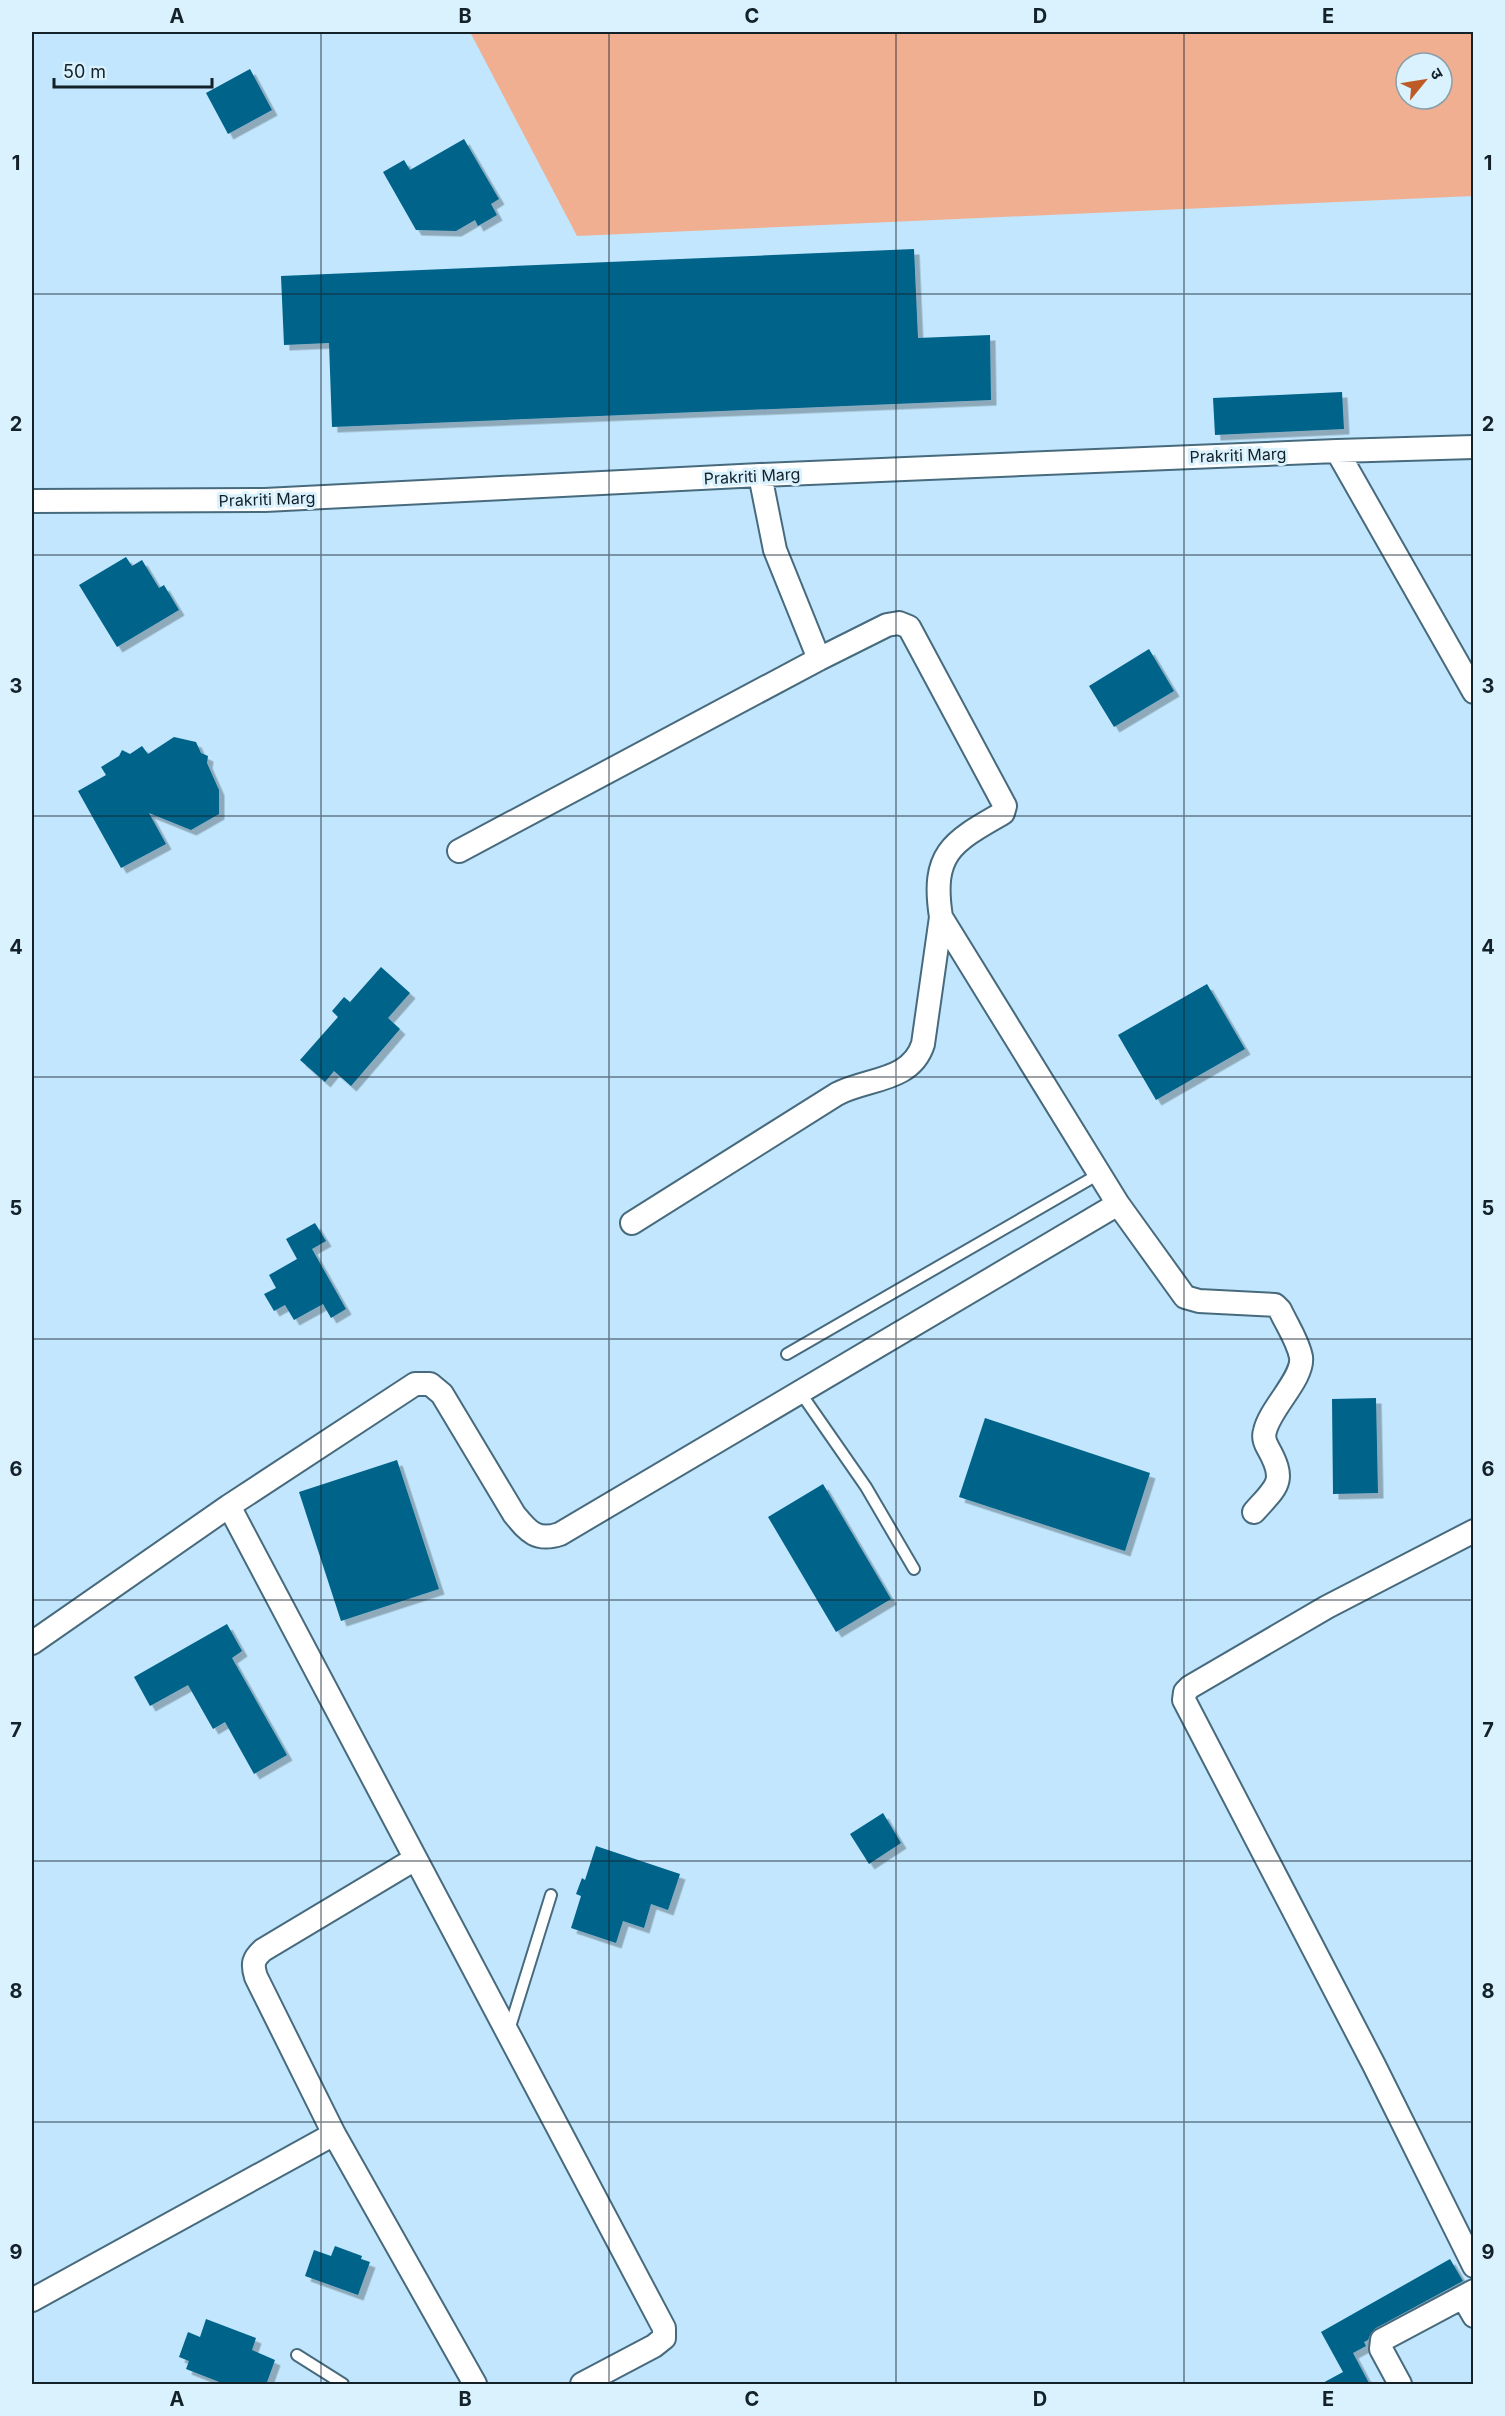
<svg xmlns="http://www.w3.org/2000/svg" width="1505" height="2416" font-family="Inter,'Noto Sans Devanagari',sans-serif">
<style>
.green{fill:#f1af91;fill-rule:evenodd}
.building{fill:#05638a;filter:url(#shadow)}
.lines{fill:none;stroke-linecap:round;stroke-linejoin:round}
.service-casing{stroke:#486a7d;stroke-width:14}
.minor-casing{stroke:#486a7d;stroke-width:26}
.service{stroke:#fff;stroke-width:10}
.minor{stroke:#fff;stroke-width:22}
.grid{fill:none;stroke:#132129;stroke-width:1.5;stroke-opacity:0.55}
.labels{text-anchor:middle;stroke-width:6;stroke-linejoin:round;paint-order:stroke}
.street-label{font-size:16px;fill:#132129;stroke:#daf1fe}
.neatline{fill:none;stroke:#132129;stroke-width:2}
.grid-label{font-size:20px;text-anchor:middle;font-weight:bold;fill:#132129}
</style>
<defs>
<filter id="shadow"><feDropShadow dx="5.5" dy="5.5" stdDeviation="0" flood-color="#0004"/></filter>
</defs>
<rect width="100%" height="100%" fill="#c1e6fd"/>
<path class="green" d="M470 32H1473V196L577 236ZM1406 63H1442V99H1406Z"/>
<path class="building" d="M250 69 272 110 228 134 206 93Z
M464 139 499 199 491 204 497 215 478 226 475 220 456 231 416 230 383 172 404 160 410 170Z
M914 249 918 338 990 335 991 400 332 427 329 343 284 345 281 276Z
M1342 392 1344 429 1215 435 1213 398Z
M126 557 132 566 142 560 159 588 164 585 179 610 117 647 79 585Z
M1149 649 1174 691 1114 727 1089 686Z
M174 737 196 742 201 753 208 756 207 763 219 790V814L191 830 149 813 166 844 121 868 78 791 106 775 101 767 119 756 122 750 130 754 142 746 148 754Z
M381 967 410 993 388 1018 400 1029 351 1086 334 1071 325 1082 300 1060 338 1017 332 1011 344 997 350 1002Z
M1207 984 1245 1049 1156 1100 1118 1035Z
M315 1223 326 1241 312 1249 346 1309 331 1318 323 1304 294 1320 285 1305 274 1311 264 1294 276 1288 269 1275 297 1259 286 1239Z
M1376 1398 1378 1493 1333 1494 1332 1399Z
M985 1418 1150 1473 1125 1551 959 1497Z
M397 1460 439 1589 341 1621 299 1492Z
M823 1484 891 1599 836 1632 768 1517Z
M227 1624 242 1651 232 1658 287 1755 254 1774 225 1722 213 1729 188 1685 150 1706 134 1677Z
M883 1813 901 1843 869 1864 850 1834Z
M596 1846 680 1874 668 1910 651 1904 644 1928 623 1921 616 1943 571 1928 581 1896 576 1894 582 1878 585 1880Z
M335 2246 362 2256 361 2259 370 2262 358 2295 305 2276 314 2250 331 2256Z
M1450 2259 1463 2281 1376 2328 1371 2333 1368 2340 1364 2342 1366 2346 1353 2353 1370 2385H1319L1343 2372 1321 2332Z
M206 2319 256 2338 252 2350 275 2360 266 2385H227L186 2369 189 2361 179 2357 188 2332 200 2337Z"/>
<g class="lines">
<g class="service-casing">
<path id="service" d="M787 1354 1099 1174
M800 1392 866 1487 914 1569
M509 2030 551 1895
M297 2355 343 2384"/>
</g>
<g class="minor-casing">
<path id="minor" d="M1337 451 1474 692
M760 475 775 550 819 659
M32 501 265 500 760 475 1337 451 1474 447
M459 851 819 659 887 625 899 623 909 627 1005 806 1003 813C952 842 931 853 941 917L1118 1204 1185 1297 1199 1301 1275 1305 1280 1310C1287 1325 1298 1341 1301 1357 1304 1378 1270 1408 1265 1431 1263 1437 1265 1443 1268 1448 1287 1482 1277 1486 1254 1512
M632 1223 837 1094C867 1078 911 1082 923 1044L941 917
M229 1506 664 2328V2338L654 2346 582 2384
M1474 1531 1327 1607 1190 1687 1185 1692 1184 1700 1374 2065 1474 2266
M32 1643 229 1506 415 1384H430L442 1394 514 1514C528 1531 536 1542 560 1534L1118 1204
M415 1859 263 1950C253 1959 252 1964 256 1977L334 2134 475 2384
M1463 2297 1474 2316
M32 2300 334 2134
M1400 2384 1381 2349 1382 2340 1474 2291"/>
</g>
<use href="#service" class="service"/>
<use href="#minor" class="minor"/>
</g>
<path class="grid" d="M321 32V2384M609 32V2384M896 32V2384M1184 32V2384M32 294H1474M32 555H1474M32 816H1474M32 1077H1474M32 1339H1474M32 1600H1474M32 1861H1474M32 2122H1474"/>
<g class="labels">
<g class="street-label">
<text transform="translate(1238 455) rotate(-2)" y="6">Prakriti Marg</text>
<text transform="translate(752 476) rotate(-3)" y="6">Prakriti Marg</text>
<text transform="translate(267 499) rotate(-2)" y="6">Prakriti Marg</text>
</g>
</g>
<rect width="1505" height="2416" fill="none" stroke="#daf1fe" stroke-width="66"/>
<g transform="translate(1424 81) rotate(60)"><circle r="28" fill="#daf1fe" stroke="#8a9ea9" stroke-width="1.5"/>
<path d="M0-4.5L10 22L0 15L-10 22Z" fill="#be5a25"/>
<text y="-9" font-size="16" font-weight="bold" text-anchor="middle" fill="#132129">उ</text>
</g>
<path d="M54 78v9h158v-9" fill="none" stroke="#132129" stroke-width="3"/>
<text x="63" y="78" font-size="18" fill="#132129" stroke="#daf1fe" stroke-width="4.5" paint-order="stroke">50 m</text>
<rect x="33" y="33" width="1439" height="2350" class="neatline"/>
<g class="grid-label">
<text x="177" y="23">A</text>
<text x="465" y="23">B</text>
<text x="752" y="23">C</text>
<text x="1040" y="23">D</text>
<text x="1328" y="23">E</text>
<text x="16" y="170">1</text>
<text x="1488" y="170">1</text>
<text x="16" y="431">2</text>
<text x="1488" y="431">2</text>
<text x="16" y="693">3</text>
<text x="1488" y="693">3</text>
<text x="16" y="954">4</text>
<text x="1488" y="954">4</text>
<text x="16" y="1215">5</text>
<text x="1488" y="1215">5</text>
<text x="16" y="1476">6</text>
<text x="1488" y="1476">6</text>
<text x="16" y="1737">7</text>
<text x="1488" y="1737">7</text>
<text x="16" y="1998">8</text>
<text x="1488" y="1998">8</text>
<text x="16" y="2259">9</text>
<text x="1488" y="2259">9</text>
<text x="177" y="2406">A</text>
<text x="465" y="2406">B</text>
<text x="752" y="2406">C</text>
<text x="1040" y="2406">D</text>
<text x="1328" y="2406">E</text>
</g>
</svg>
